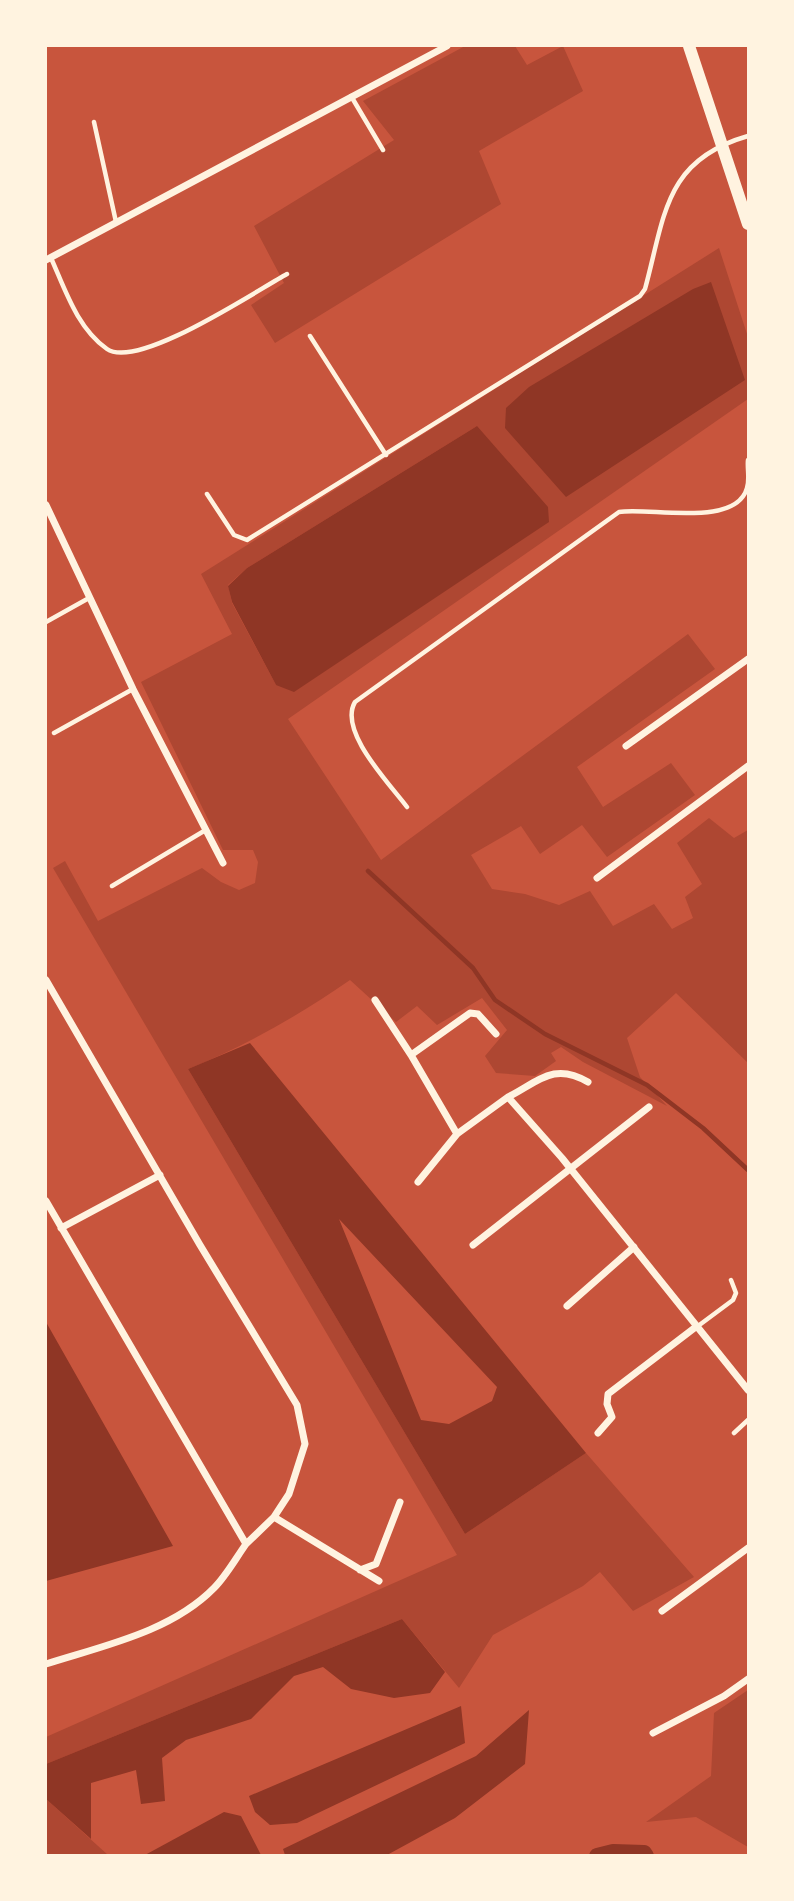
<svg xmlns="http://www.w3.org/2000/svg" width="794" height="1901" font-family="'Space Grotesk',sans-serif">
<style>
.green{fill:#ae4732;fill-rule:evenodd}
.water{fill:#8f3625;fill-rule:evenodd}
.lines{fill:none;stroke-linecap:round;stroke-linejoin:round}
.stream{stroke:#8f3625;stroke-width:4.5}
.canal{stroke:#8f3625;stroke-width:16}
.service{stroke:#fff3e0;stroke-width:4.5}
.minor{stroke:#fff3e0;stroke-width:7}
.tertiary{stroke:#fff3e0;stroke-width:12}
</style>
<rect width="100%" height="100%" fill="#c8553d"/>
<path class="green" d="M465 46H515L527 65 563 46 583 91 479 151 501 204 275 343 251 305 284 283 254 226 394 140 363 101Z
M719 248 748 337V399L288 719 381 860 688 634 715 669 577 767 603 807 671 763 695 795 607 857 582 825 540 854 521 826 471 855 492 889 525 894 559 905 590 891 613 926 654 904 672 929 693 918 685 897 702 884 677 843 709 818 734 838 748 830V1063L676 993 627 1038 640 1077 667 1106 583 1062 561 1047 551 1053 556 1061 535 1076 496 1073 485 1056 507 1030 482 998 437 1025 417 1006 396 1022 350 980C298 1016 247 1045 188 1069L465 1534 586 1453 694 1577 633 1611 600 1572 583 1586 493 1635 459 1688 402 1619 46 1764V1737L457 1555 53 868 65 861 98 921 202 868 221 882 239 890 255 883 258 862 253 850H223L141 682 232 634 201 574ZM477 426 276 685 232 603 228 585 247 568Z
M748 1690V1847L696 1817 646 1822 711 1776 714 1713Z
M46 1799 108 1855H46Z"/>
<path class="water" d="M711 282 745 380 566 497 505 428 506 408 529 387 693 289Z
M477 426 548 507 549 522 294 692 276 685 232 602 228 586 247 568Z
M250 1043 586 1453 465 1534 188 1069ZM339 1219 497 1387 492 1401 449 1424 421 1420Z
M46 1322 173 1546 46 1581Z
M402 1619 445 1672 430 1693 394 1698 351 1689 323 1667 294 1676 251 1719 186 1740 162 1758 165 1801 141 1804 136 1770 91 1783V1839L46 1799V1764Z
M461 1706 465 1743 297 1823 270 1825 255 1812 249 1796Z
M529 1710 525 1764 455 1818 387 1855H285L283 1849 476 1756Z
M224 1812 241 1816 261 1855H145Z"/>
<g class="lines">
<path class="stream" d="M368 871 473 968 495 1000 545 1034 647 1085 703 1128 748 1170"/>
<path class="canal" d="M597 1856 613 1852 644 1853 646 1856"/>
<path class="service" d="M351 96 383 150
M94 122 116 222
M51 258C65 289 77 328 107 349 138 370 254 292 287 274
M310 336 386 455
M207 494 234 535 247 540 640 296 645 289C665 216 664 160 748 136
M46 622 89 598
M54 733 133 689
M407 807C389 783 338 731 355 702L619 512C650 507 736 528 747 488 750 479 747 469 748 460
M112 886 204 831
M698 1326 733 1300 736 1293 731 1280
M734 1433 748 1420"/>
<path class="minor" d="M46 260 447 46
M46 505 133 689 223 863
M626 746 748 659
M597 878 748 766
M46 980 200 1245 297 1405 305 1444 289 1494 274 1517 246 1544
M375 1000 411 1055 457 1134 508 1097 562 1158 748 1390
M411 1055 470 1013 478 1014 496 1034
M508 1097C539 1081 554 1062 588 1082
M418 1182 457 1134
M46 1201 246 1544C236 1558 226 1576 214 1588 171 1632 102 1646 46 1664
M61 1228 160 1175
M473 1245 649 1107
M567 1306 634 1247
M598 1433 612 1417 607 1404 608 1394 697 1326
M274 1517 379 1581
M360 1570 376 1564 400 1502
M662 1611 748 1548
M653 1733 724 1696 748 1679"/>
<path class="tertiary" d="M689 46 748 224"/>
</g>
<rect width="794" height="1901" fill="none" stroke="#fff3e0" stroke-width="94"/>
</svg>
